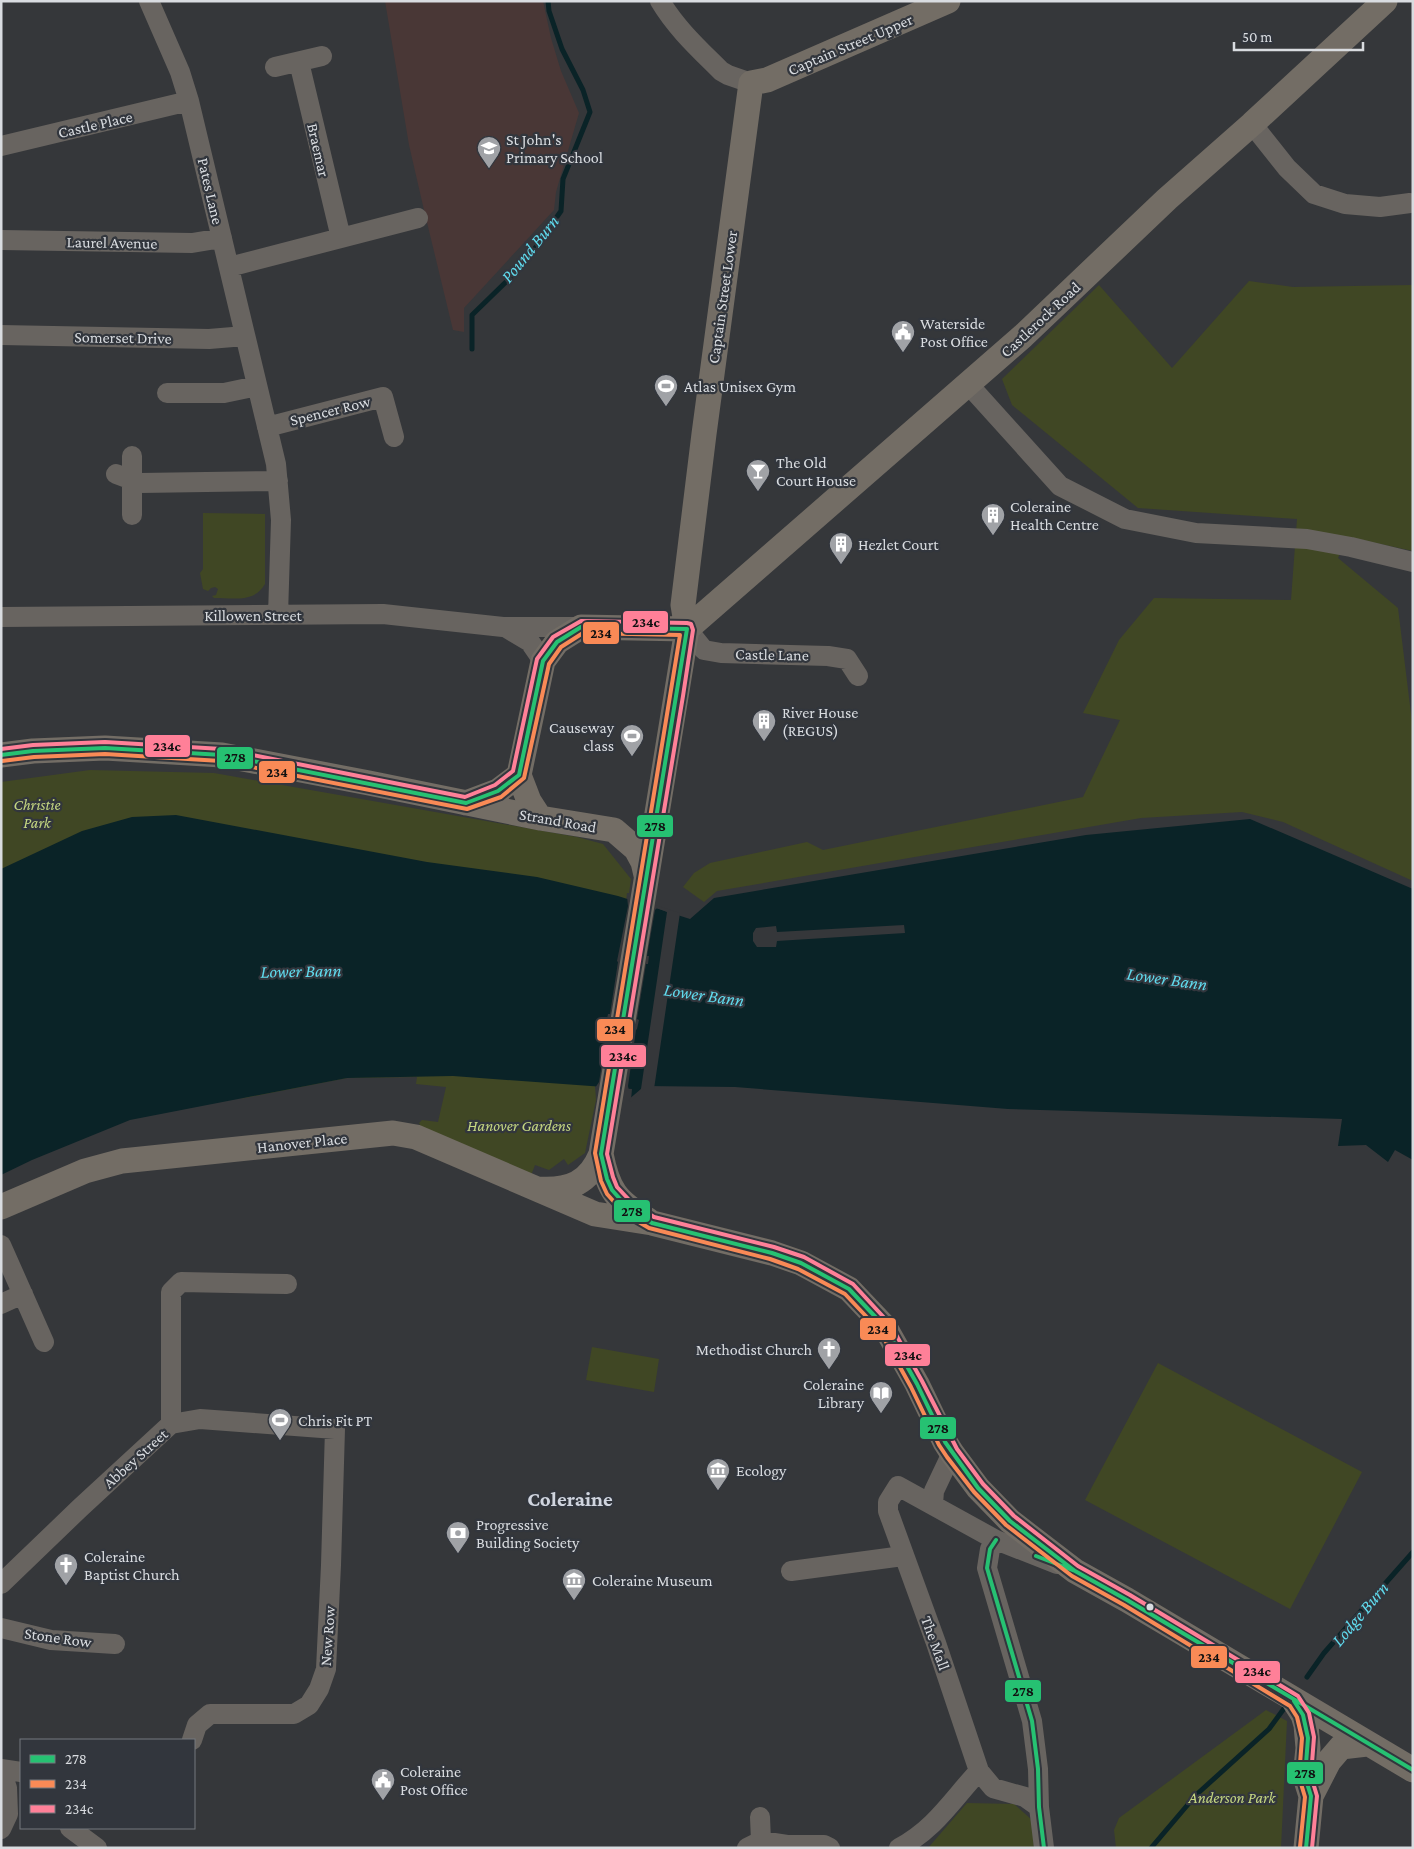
<svg xmlns="http://www.w3.org/2000/svg" width="1414" height="1849" font-family="'Crimson Pro',serif">
<style>
.education{fill:#493736}
.green{fill:#404724}
.water{fill:#0a2327}
.pier{fill:#35373a}
.lines{fill:none;stroke-linecap:round;stroke-linejoin:round}
.stream{stroke:#0a2327;stroke-width:5}
.minor{stroke:#686460;stroke-width:20}
.major{stroke:#736d65;stroke-width:25}
.bus-1-casing{stroke:#32363d;stroke-width:8}
.bus-2-casing{stroke:#32363d;stroke-width:8}
.bus-3-casing{stroke:#32363d;stroke-width:8}
.bus-1{stroke:#26c172;stroke-width:4}
.bus-2{stroke:#f98a56;stroke-width:4}
.bus-3{stroke:#ff8098;stroke-width:4}
.bus-dot{fill:#d9dce0;stroke:#32363d;stroke-width:2}
.labels{text-anchor:middle;stroke-width:4.5;stroke-linejoin:round;paint-order:stroke}
.street-label{font-size:16px;fill:#d9dce0;stroke:#32363d}
.poi-label{font-size:16px;fill:#d9dce0;stroke:#32363d;text-anchor:start}
.park-label{font-size:16px;font-style:italic;fill:#c5d781;stroke:#32363d}
.water-label{font-size:18px;font-style:italic;fill:#60dbee;stroke:#32363d}
.district-label{font-size:21px;font-weight:bold;fill:#d0d5df;stroke:#32363d}
.line-badge{stroke:#32363d;stroke-width:2}
.pale-badge-label{font-size:14px;text-anchor:middle;font-weight:bold;fill:#111}
</style>
<rect width="100%" height="100%" fill="#35373a"/>
<path class="education" d="M385 1H543L551 38 561 71 579 113 556 192 554 210 464 308V332L453 330 424 210 409 145Z"/>
<path class="green" d="M1249 281 1293 287 1413 285V551L1348 537 1338 558 1398 608 1413 730V881L1283 822 1242 812 1141 818 717 891 704 902 683 887 694 873 710 863 807 842 823 850 1083 797 1120 720 1083 713 1119 640 1154 598 1291 600 1297 519 1138 508 1012 405 1002 379 1099 285 1172 368Z
M203 513 265 514V584C254 603 233 598 214 598L212 596 216 595 218 589 215 587 211 588 208 591 203 589 200 573 203 569Z
M90 770 214 773 577 837 603 844 631 879 629 893H627L626 901 1 902V782Z
M351 1068 599 1082 595 1086 596 1100 585 1153 568 1165 564 1159 549 1170 535 1165 530 1178 423 1131 419 1123 422 1120 438 1122 446 1087 416 1084 417 1077 347 1078 240 1099Z
M592 1347 659 1359 654 1392 586 1380Z
M1158 1363 1362 1472 1290 1609 1085 1500Z
M1266 1710 1287 1721 1281 1848H1116L1114 1830 1119 1818Z
M967 1803 1014 1804 1032 1820 1034 1848H928Z"/>
<path class="water" d="M176 815 427 862 537 877 618 896 690 919 714 898 1086 835 1250 819 1413 889V1160L1395 1150 1388 1162 1366 1145 1338 1146 1342 1119 1008 1109 735 1087 644 1086 631 1100 632 1089 453 1076 347 1078 130 1120 32 1160 1 1175V869L82 831 132 817Z"/>
<path class="pier" d="M627 896 680 913 654 1089H644L631 1102 628 1100 641 1089 667 912 657 908 655 910 647 956H649L648 964H646L637 1019 639 1020 637 1029 636 1030 628 1086 629 1091 595 1088 599 1082 608 1025 606 1024 608 1014H610L618 962 617 961 628 906Z
M904 925 905 933 777 941 776 947H757L753 941V933L756 928 776 926 777 932Z"/>
<g class="lines">
<path class="stream" d="M472 349V315L515 273 531 254 561 211 563 179 590 112 583 90 562 49 549 11 548 1
M1307 1677 1324 1653 1413 1552
M1151 1848 1196 1795 1269 1729 1288 1703"/>
<path class="minor" d="M149 1 180 72 189 101 276 464 281 520 278 615
M660 1C676 28 699 49 721 71L728 75 751 83
M299 62 341 238
M275 67 322 56
M1252 124 1287 168 1314 194 1345 204 1380 207 1410 203
M1 146 189 101
M1 240 192 243 222 238
M229 267 418 218
M1 335 209 339 245 336
M968 384 1060 486 1125 519 1196 533 1307 539 1351 547 1413 562
M167 393H224L257 386
M267 427 383 397 394 437
M132 456V515
M116 474 140 483 278 481
M1 617 383 614 503 627H581
M505 627 530 642 543 661
M687 629 704 650 721 653 828 656 847 659 858 676
M1 1245 44 1342
M1 1304 23 1294
M171 1424V1292L181 1282 287 1284
M933 1504 934 1491 952 1453
M996 1540 990 1549 987 1568 1032 1721 1038 1769 1039 1807 1044 1848
M791 1571 903 1556
M1 1584 80 1508 171 1424 200 1419 335 1429 331 1565 326 1669 319 1689 309 1705 294 1714H210L197 1725 192 1740
M1 1628 51 1640 115 1644
M1 1769 21 1772
M1 1771 7 1788 8 1814 1 1829
M1039 1807 1025 1797 993 1788 979 1771 936 1643 888 1511V1502L898 1486 996 1540 1057 1564
M760 1817 761 1841
M70 1828 97 1848
M747 1848 761 1841 787 1845H824L830 1848
M899 1848C935 1829 952 1800 979 1771"/>
<path class="major" d="M687 629 1023 336 1167 199 1252 124 1385 1
M1 755 33 751 105 748 222 755 369 783 540 818 614 830 636 849 643 862 646 875
M466 803 498 791 519 775
M540 818 529 801 519 775 543 661 557 642 581 627 687 629
M601 1154C608 1190 616 1201 648 1220
M538 1189C570 1191 589 1183 601 1154 629 979 660 804 687 629L683 605 704 434 751 83 767 80 948 1
M1 1207 85 1171 122 1161 393 1133 416 1137 595 1214 652 1223 772 1253 801 1263 849 1289 885 1327 917 1384 945 1442 952 1453 978 1488 1010 1521 1075 1571 1127 1600 1413 1770
M1294 1701 1303 1715 1306 1725 1308 1748 1305 1777 1311 1796
M1306 1848 1311 1796 1329 1761 1341 1747 1367 1744"/>
<g class="bus-1-casing">
<path id="bus-1" d="M687 629 601 1154 607 1179 612 1190 629 1209 652 1223 772 1253 801 1263 849 1289 885 1327 917 1384 945 1442 978 1488 1010 1521 1075 1571
M1 755 33 751 105 748 222 755 466 803
M466 803 498 791 519 775 543 661 557 642 581 627 687 629
M996 1540 990 1549 987 1568 1032 1721 1038 1769 1039 1807 1044 1848
M1036 1556 1075 1571 1127 1600 1413 1770
M1294 1701 1303 1715 1308 1738 1305 1777 1311 1796 1306 1848"/>
</g>
<g class="bus-2-casing">
<path id="bus-2" d="M2 761 34 757 105 754 221 761 467 809 501 797 524 778 549 664 561 647 583 633 680 635 595 1153 601 1181 607 1194 625 1214 649 1228 770 1259 798 1269 845 1294 880 1331 911 1387 939 1445 947 1457 974 1492 1006 1525 1072 1576 1124 1605 1290 1706 1297 1717 1302 1738 1299 1777 1305 1797 1300 1847"/>
</g>
<g class="bus-3-casing">
<path id="bus-3" d="M1 749 33 745 105 742 222 749 465 797 495 785 513 771 537 659 553 637 581 621 687 623 691 624 693 630 683 696 607 1154 613 1177 617 1187 633 1204 654 1217 774 1247 804 1257 853 1284 890 1324 922 1381 957 1449 983 1484 1014 1516 1078 1566 1130 1595 1298 1696 1309 1713 1314 1737 1311 1776 1317 1796 1312 1848"/>
</g>
<use href="#bus-1" class="bus-1"/>
<use href="#bus-2" class="bus-2"/>
<use href="#bus-3" class="bus-3"/>
</g>
<defs>
<g id="school-pin" transform="scale(1.25)"><path d="M0 17L-7.5 6A9.5 9.5 0 1 1 7.5 6Z" fill="#a0a2a6" stroke="#32363d"/><path d="M0-5L7-2L0 1L-7-2ZM-4 1L0 2.5L4 1V4Q0 6-4 4Z" fill="#fff"/></g>
<g id="civic-pin" transform="scale(1.25)"><path d="M0 17L-7.5 6A9.5 9.5 0 1 1 7.5 6Z" fill="#a0a2a6" stroke="#32363d"/><path d="M-.6-6.5H3V-4.5H.6V-3L4-1V1h2V6H-6V1h2V-1L-.6-3ZM-1.2 2.5V6h2.4V2.5Z" fill="#fff"/></g>
<g id="stadium-pin" transform="scale(1.25)"><path d="M0 17L-7.5 6A9.5 9.5 0 1 1 7.5 6Z" fill="#a0a2a6" stroke="#32363d"/><path d="M0-5a6.5 5 0 1 0 0 10a6.5 5 0 1 0 0-10ZM-3.5-1.8h7v3.6h-7Z" fill="#fff"/></g>
<g id="bar-pin" transform="scale(1.25)"><path d="M0 17L-7.5 6A9.5 9.5 0 1 1 7.5 6Z" fill="#a0a2a6" stroke="#32363d"/><path d="M-6-5H6L.8 .8V4.5H3.5V6h-7V4.5H-.8V.8Z" fill="#fff"/></g>
<g id="building-pin" transform="scale(1.25)"><path d="M0 17L-7.5 6A9.5 9.5 0 1 1 7.5 6Z" fill="#a0a2a6" stroke="#32363d"/><path d="M-4-6H4V6H1V3H-1V6H-4ZM-2.5-4.3h1.7v1.8h-1.7ZM.8-4.3h1.7v1.8H.8ZM-2.5-1h1.7V.8h-1.7ZM.8-1h1.7V.8H.8Z" fill="#fff"/></g>
<g id="church-pin" transform="scale(1.25)"><path d="M0 17L-7.5 6A9.5 9.5 0 1 1 7.5 6Z" fill="#a0a2a6" stroke="#32363d"/><path d="M-1.2-6h2.4v3.5h3.3v2.4h-3.3V6h-2.4V-.1h-3.3v-2.4h3.3Z" fill="#fff"/></g>
<g id="library-pin" transform="scale(1.25)"><path d="M0 17L-7.5 6A9.5 9.5 0 1 1 7.5 6Z" fill="#a0a2a6" stroke="#32363d"/><path d="M-6-4Q-3-5.5-.7-3.5V5Q-3 3-6 4ZM6-4Q3-5.5 .7-3.5V5Q3 3 6 4Z" fill="#fff"/></g>
<g id="museum-pin" transform="scale(1.25)"><path d="M0 17L-7.5 6A9.5 9.5 0 1 1 7.5 6Z" fill="#a0a2a6" stroke="#32363d"/><path d="M0-6L6-3V-2H-6V-3ZM-5-1h2V3h-2ZM-1-1h2V3h-2ZM3-1h2V3H3ZM-6 4H6V6H-6Z" fill="#fff"/></g>
<g id="bank-pin" transform="scale(1.25)"><path d="M0 17L-7.5 6A9.5 9.5 0 1 1 7.5 6Z" fill="#a0a2a6" stroke="#32363d"/><path d="M-6-4H6V4H-6ZM0-2.3a2.3 2.3 0 1 0 0 4.6a2.3 2.3 0 1 0 0-4.6Z" fill="#fff"/></g>
</defs>
<g fill-rule="evenodd">
<use href="#school-pin" x="489" y="148"/>
<use href="#civic-pin" x="903" y="332"/>
<use href="#stadium-pin" x="666" y="386"/>
<use href="#bar-pin" x="758" y="471"/>
<use href="#building-pin" x="993" y="515"/>
<use href="#building-pin" x="841" y="544"/>
<use href="#building-pin" x="764" y="721"/>
<use href="#stadium-pin" x="632" y="736"/>
<use href="#church-pin" x="829" y="1349"/>
<use href="#library-pin" x="881" y="1393"/>
<use href="#stadium-pin" x="280" y="1420"/>
<use href="#museum-pin" x="718" y="1470"/>
<use href="#bank-pin" x="458" y="1533"/>
<use href="#church-pin" x="66" y="1565"/>
<use href="#museum-pin" x="574" y="1580"/>
<use href="#civic-pin" x="383" y="1780"/>
</g>
<circle class="bus-dot" cx="1150" cy="1607" r="4.5"/>
<g class="labels">
<g class="street-label">
<text transform="translate(850 44) rotate(-23)" y="6">Captain Street Upper</text>
<text transform="translate(95 124) rotate(-13)" y="6">Castle Place</text>
<text transform="translate(319 150) rotate(77)" y="6">Braemar</text>
<text transform="translate(211 191) rotate(77)" y="6">Pates Lane</text>
<text transform="translate(112 242) rotate(1)" y="6">Laurel Avenue</text>
<text transform="translate(722 297) rotate(-82)" y="6">Captain Street Lower</text>
<text transform="translate(1040 319) rotate(-43)" y="6">Castlerock Road</text>
<text transform="translate(123 337) rotate(1)" y="6">Somerset Drive</text>
<text transform="translate(330 410) rotate(-14)" y="6">Spencer Row</text>
<text x="253" y="621">Killowen Street</text>
<text transform="translate(772 654) rotate(1)" y="6">Castle Lane</text>
<text transform="translate(558 820) rotate(10)" y="6">Strand Road</text>
<text transform="translate(302 1142) rotate(-6)" y="6">Hanover Place</text>
<text transform="translate(135 1458) rotate(-42)" y="6">Abbey Street</text>
<text transform="translate(327 1636) rotate(-86)" y="6">New Row</text>
<text transform="translate(58 1637) rotate(8)" y="6">Stone Row</text>
<text transform="translate(936 1643) rotate(70)" y="6">The Mall</text>
</g>
<g class="poi-label">
<text x="506" y="145">St John's<tspan x="506" dy="18">Primary School</tspan></text>
<text x="920" y="329">Waterside<tspan x="920" dy="18">Post Office</tspan></text>
<text x="684" y="392">Atlas Unisex Gym</text>
<text x="776" y="468">The Old<tspan x="776" dy="18">Court House</tspan></text>
<text x="1010" y="512">Coleraine<tspan x="1010" dy="18">Health Centre</tspan></text>
<text x="858" y="550">Hezlet Court</text>
<text x="782" y="718">River House<tspan x="782" dy="18">(REGUS)</tspan></text>
<text x="614" y="733" text-anchor="end">Causeway<tspan x="614" dy="18">class</tspan></text>
<text x="812" y="1355" text-anchor="end">Methodist Church</text>
<text x="864" y="1390" text-anchor="end">Coleraine<tspan x="864" dy="18">Library</tspan></text>
<text x="298" y="1426">Chris Fit PT</text>
<text x="736" y="1476">Ecology</text>
<text x="476" y="1530">Progressive<tspan x="476" dy="18">Building Society</tspan></text>
<text x="84" y="1562">Coleraine<tspan x="84" dy="18">Baptist Church</tspan></text>
<text x="592" y="1586">Coleraine Museum</text>
<text x="400" y="1777">Coleraine<tspan x="400" dy="18">Post Office</tspan></text>
</g>
<g class="park-label">
<text x="37" y="810">Christie<tspan x="37" dy="18">Park</tspan></text>
<text x="519" y="1131">Hanover Gardens</text>
<text x="1232" y="1803">Anderson Park</text>
</g>
<g class="water-label">
<text transform="translate(530 249) rotate(-51)" y="6">Pound Burn</text>
<text transform="translate(301 971) rotate(-1)" y="6">Lower Bann</text>
<text transform="translate(1167 979) rotate(8)" y="6">Lower Bann</text>
<text transform="translate(704 995) rotate(8)" y="6">Lower Bann</text>
<text transform="translate(1360 1614) rotate(-50)" y="6">Lodge Burn</text>
</g>
<g class="district-label">
<text x="570" y="1506">Coleraine</text>
</g>
</g>
<g class="line-badge">
<rect x="622" y="610" width="47" height="24" rx="5" fill="#ff8098"/>
<rect x="582" y="621" width="38" height="24" rx="5" fill="#f98a56"/>
<rect x="144" y="734" width="47" height="24" rx="5" fill="#ff8098"/>
<rect x="216" y="746" width="38" height="24" rx="5" fill="#26c172"/>
<rect x="258" y="760" width="38" height="24" rx="5" fill="#f98a56"/>
<rect x="636" y="814" width="38" height="24" rx="5" fill="#26c172"/>
<rect x="596" y="1018" width="38" height="24" rx="5" fill="#f98a56"/>
<rect x="600" y="1044" width="47" height="24" rx="5" fill="#ff8098"/>
<rect x="613" y="1199" width="38" height="24" rx="5" fill="#26c172"/>
<rect x="859" y="1317" width="38" height="24" rx="5" fill="#f98a56"/>
<rect x="884" y="1343" width="47" height="24" rx="5" fill="#ff8098"/>
<rect x="919" y="1416" width="38" height="24" rx="5" fill="#26c172"/>
<rect x="1190" y="1645" width="38" height="24" rx="5" fill="#f98a56"/>
<rect x="1234" y="1660" width="47" height="24" rx="5" fill="#ff8098"/>
<rect x="1004" y="1679" width="38" height="24" rx="5" fill="#26c172"/>
<rect x="1286" y="1761" width="38" height="24" rx="5" fill="#26c172"/>
</g>
<g class="pale-badge-label">
<text x="646" y="627">234c</text>
<text x="601" y="638">234</text>
<text x="167" y="751">234c</text>
<text x="235" y="762">278</text>
<text x="277" y="777">234</text>
<text x="655" y="831">278</text>
<text x="615" y="1034">234</text>
<text x="623" y="1061">234c</text>
<text x="632" y="1216">278</text>
<text x="878" y="1334">234</text>
<text x="908" y="1360">234c</text>
<text x="938" y="1433">278</text>
<text x="1209" y="1662">234</text>
<text x="1257" y="1676">234c</text>
<text x="1023" y="1696">278</text>
<text x="1305" y="1778">278</text>
</g>
<rect width="1414" height="1849" fill="none" stroke="#d9dce0" stroke-width="5"/>
<rect x="20" y="1739" width="175" height="90" fill="#32363d" stroke="#75787e"/>
<rect x="30" y="1755" width="25" height="8" fill="#26c172" stroke="#75787e"/>
<text x="65" y="1764" font-size="15" fill="#d9dce0">278</text>
<rect x="30" y="1780" width="25" height="8" fill="#f98a56" stroke="#75787e"/>
<text x="65" y="1789" font-size="15" fill="#d9dce0">234</text>
<rect x="30" y="1805" width="25" height="8" fill="#ff8098" stroke="#75787e"/>
<text x="65" y="1814" font-size="15" fill="#d9dce0">234c</text>
<path d="M1234 42v8h129v-8" fill="none" stroke="#d9dce0" stroke-width="2.5"/>
<text x="1242" y="42" font-size="15" fill="#d9dce0" stroke="#32363d" stroke-width="4" paint-order="stroke">50 m</text>
</svg>
